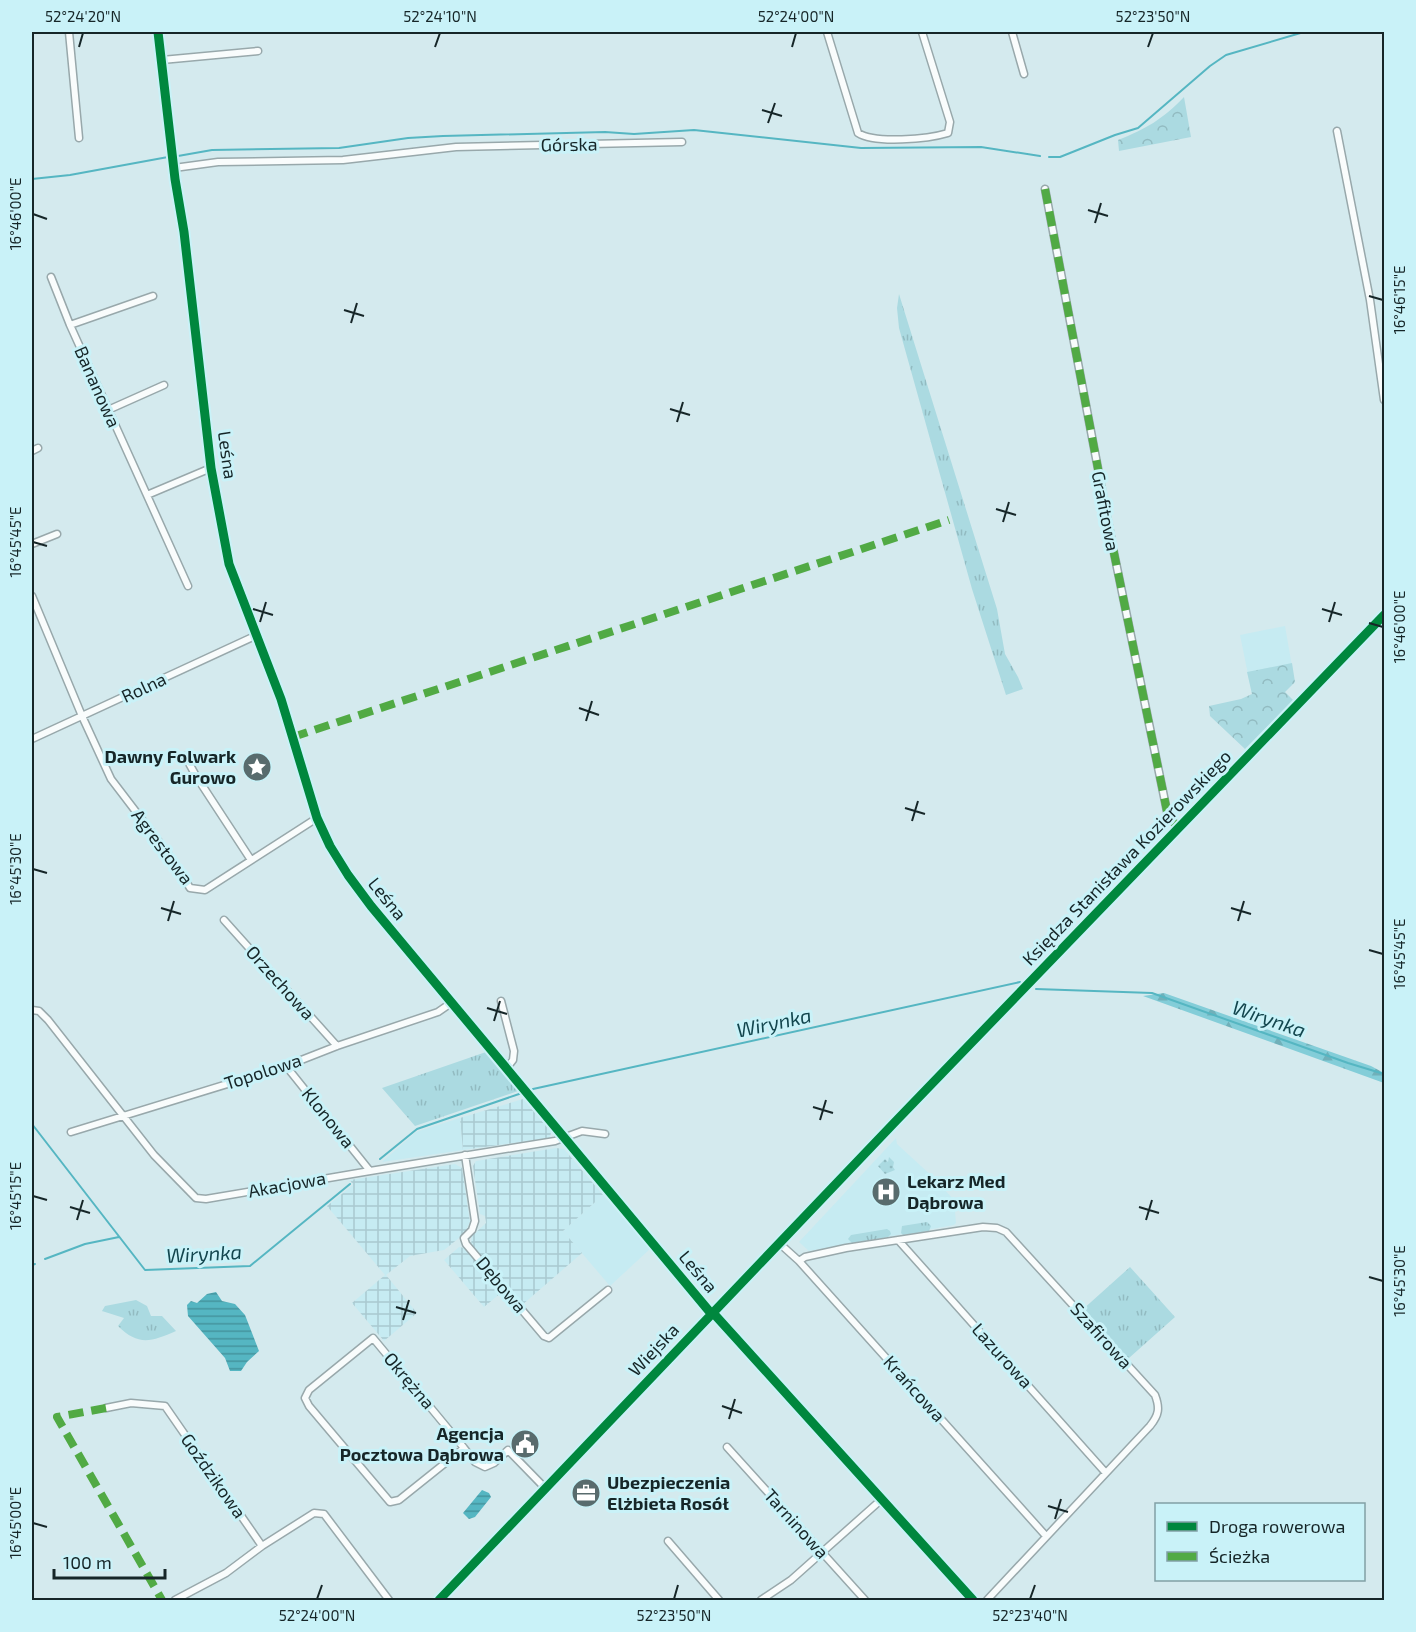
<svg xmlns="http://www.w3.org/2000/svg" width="1416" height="1632" font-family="'Exo 2',sans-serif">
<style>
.built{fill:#c6ebf2}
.industrial{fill:url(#industrial-grid)}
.grass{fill:url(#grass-tufts)}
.forest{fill:url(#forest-firs)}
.park{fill:url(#park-crowns)}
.garden{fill:url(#garden-dots)}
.water{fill:url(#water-rules)}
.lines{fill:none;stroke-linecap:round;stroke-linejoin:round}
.stream{stroke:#55b6c2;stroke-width:2}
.minor-casing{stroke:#98a8ab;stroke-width:9}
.tertiary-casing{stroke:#98a8ab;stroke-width:10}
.minor{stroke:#f9fcfc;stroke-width:6}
.tertiary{stroke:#f9fcfc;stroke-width:8}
.quiet{stroke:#51aa44;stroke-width:8;stroke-dasharray:15 8;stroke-linecap:butt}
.cycleway-casing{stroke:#c9f2f8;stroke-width:13}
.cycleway{stroke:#00873e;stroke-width:9}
.ticks{fill:none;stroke:#162628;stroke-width:2}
.labels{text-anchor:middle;stroke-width:6;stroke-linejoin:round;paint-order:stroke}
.street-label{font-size:18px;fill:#162628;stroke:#c9f2f8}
.poi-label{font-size:18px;font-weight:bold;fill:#162628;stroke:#c9f2f8;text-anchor:end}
.water-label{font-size:20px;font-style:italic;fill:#13464e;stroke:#c9f2f8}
.neatline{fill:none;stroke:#162628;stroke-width:2}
.ticks-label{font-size:15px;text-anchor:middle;fill:#162628}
</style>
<defs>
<pattern id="industrial-grid" width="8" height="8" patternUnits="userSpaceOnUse" patternTransform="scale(1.5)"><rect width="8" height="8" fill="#c6ebf2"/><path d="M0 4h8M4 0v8" fill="none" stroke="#a9c9d0"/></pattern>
<pattern id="grass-tufts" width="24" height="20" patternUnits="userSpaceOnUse" patternTransform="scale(1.5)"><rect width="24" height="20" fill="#abdae1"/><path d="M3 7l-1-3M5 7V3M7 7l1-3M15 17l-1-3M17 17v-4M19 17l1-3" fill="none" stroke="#92bbc1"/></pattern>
<pattern id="forest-firs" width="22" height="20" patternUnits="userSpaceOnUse" patternTransform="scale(1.5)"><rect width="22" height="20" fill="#83cdd8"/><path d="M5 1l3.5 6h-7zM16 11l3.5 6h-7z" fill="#70b0b9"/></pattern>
<pattern id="park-crowns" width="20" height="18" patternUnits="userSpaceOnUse" patternTransform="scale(1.5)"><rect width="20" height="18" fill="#abdae1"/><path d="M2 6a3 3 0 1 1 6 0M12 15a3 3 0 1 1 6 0" fill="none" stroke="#92bbc1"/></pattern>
<pattern id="garden-dots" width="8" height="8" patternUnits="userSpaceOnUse" patternTransform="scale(1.5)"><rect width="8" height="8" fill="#abdae1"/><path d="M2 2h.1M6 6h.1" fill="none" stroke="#92bbc1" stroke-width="1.8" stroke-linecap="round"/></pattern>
<pattern id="water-rules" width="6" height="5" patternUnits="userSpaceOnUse" patternTransform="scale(1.5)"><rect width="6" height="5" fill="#55b6c2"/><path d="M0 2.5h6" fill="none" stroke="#45949e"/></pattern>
</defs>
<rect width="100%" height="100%" fill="#d4eaee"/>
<path class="built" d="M1285 626 1293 672 1252 694 1240 635Z
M460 1118 463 1150 382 1162 416 1132Z
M896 1138 897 1144 933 1177 954 1200 956 1223 954 1225 809 1251 799 1242Z
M603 1195 650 1249 610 1286 563 1231Z"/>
<path class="industrial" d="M523 1099 551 1132 550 1138 463 1150 460 1118Z
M556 1148 564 1149 603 1195 563 1231 582 1253 522 1305 471 1245 472 1236 486 1223 485 1216 480 1214 473 1166 476 1161Z
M455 1164 462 1168 470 1222 464 1234 444 1250 410 1256 386 1275 417 1313 384 1341 352 1303 385 1275 327 1206 353 1185 350 1180Z
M459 1247 465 1248 502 1292 484 1307 444 1260Z"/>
<path class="grass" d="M899 294 997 609 1005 654 1018 677 1023 689 1006 695 972 589 899 328 897 308Z
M486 1052 518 1091 415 1126 382 1088Z
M927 1222 931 1226 929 1231 903 1235 901 1233 902 1226Z
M887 1229 890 1231 891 1234 888 1237 852 1243 848 1239 851 1235Z
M1130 1267 1175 1317 1129 1358 1125 1359 1081 1311Z
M136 1300 147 1306 151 1316H162L176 1331C151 1342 138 1346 118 1326L124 1318 102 1311 105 1306Z"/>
<path class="forest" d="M1164 993 1371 1066 1384 1073V1083L1143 996Z"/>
<path class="park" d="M1184 97 1191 137 1119 151 1118 140C1146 129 1163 119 1184 97Z
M1292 663 1295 682 1285 692 1293 700 1245 749 1210 716 1209 706 1241 699 1252 694 1247 672Z"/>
<path class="garden" d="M889 1157 894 1162 893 1167 895 1170 885 1174 878 1166 885 1159 888 1162Z"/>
<path class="water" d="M216 1292 222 1301 235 1304 245 1315 259 1351 247 1362 241 1371H230L225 1358 188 1316 187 1305 191 1301 197 1303 207 1294Z
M482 1490 489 1493 491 1497 475 1517 469 1519 463 1513Z"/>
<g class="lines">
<path class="stream" d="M178 156 212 150 339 148 408 138 443 136 605 132 634 134 694 130 861 148 981 147 1040 156
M1049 157H1060L1115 135 1138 128 1210 66 1226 55 1304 32
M32 179 70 175 168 157
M1036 989 1152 993 1348 1063 1384 1074
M533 1089 1020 982
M32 1124 145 1270 250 1266 350 1184
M380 1159 417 1129 522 1093
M45 1259 85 1244 119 1237
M32 1265 35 1264"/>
<g class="minor-casing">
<path id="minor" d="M69 32 79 138
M827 32 858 133C875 144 928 139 948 133L950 122 922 32
M1012 32 1024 74
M162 60 258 51
M1337 131 1370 300 1384 400
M174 168 218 162 343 160 456 147 682 142
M1045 189 1114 553 1168 816 1179 828
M51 277 70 325 188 586
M70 325 153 296
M108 410 164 385
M32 451 38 448
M147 495 211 468
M32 544 57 534
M32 596 82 716 111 779 169 855 190 888 205 890 317 818
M32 739 257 635
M185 756 196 776 251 860
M224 920 337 1046
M501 1001 514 1051 513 1060 506 1069
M32 1010 39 1011 48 1020 154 1155 196 1198 206 1199 370 1171 555 1141 582 1131 605 1134
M286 1066 370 1171
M71 1132 286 1066 337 1046 438 1012 451 1003
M465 1155 475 1221 472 1230 464 1238 466 1244 544 1336 549 1338 608 1290
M899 1241 1105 1472
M779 1243 799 1261 1046 1536
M799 1261 805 1257 846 1248 983 1227 997 1228 1006 1232 1155 1395C1160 1408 1159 1415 1150 1426L987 1600
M106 1408 131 1403 165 1406 262 1546 314 1513 324 1514 389 1600
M727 1447 865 1600
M464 1448 399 1500 390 1502 309 1406 305 1398 309 1390 373 1338 464 1448 475 1462 485 1467 494 1463 508 1450 546 1489
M668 1541 719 1600
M175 1600 226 1573 262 1546
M761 1600 791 1580 882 1499"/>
</g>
<g class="tertiary-casing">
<path id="tertiary" d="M158 32 175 179 184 232 211 468 229 564 281 699 317 818 330 846 348 875 371 906 709 1311 715 1315 973 1600
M439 1600 894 1123 1384 615"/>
</g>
<use href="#minor" class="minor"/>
<use href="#tertiary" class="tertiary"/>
<path class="quiet" d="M1045 189 1114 553 1168 816 1179 828
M293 737 949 520
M106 1408 57 1417 162 1600"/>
<g class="cycleway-casing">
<path id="cycleway" d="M158 32 175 179 184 232 211 468 229 564 281 699 317 818 330 846 348 875 371 906 709 1311 715 1315 973 1600
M439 1600 894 1123 1384 615"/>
</g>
<use href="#cycleway" class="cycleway"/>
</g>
<path class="ticks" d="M79 47 83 33M435 47 440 33M792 47 796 33M1148 47 1153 33M762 110 782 116M768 123 775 103M1088 210 1108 216M33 214 47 219M1095 223 1101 203M1369 296 1383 300M344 310 364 316M351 323 357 303M670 409 690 415M677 422 683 402M996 509 1016 515M1003 522 1009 502M33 542 47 546M253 609 273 615M1322 609 1342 615M260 622 266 602M1329 622 1335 602M1369 623 1383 627M579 708 599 715M586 721 592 701M905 808 925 814M912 821 918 801M33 869 47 873M161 908 181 914M1231 908 1251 914M168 921 174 901M1238 921 1244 901M1369 950 1383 954M487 1008 507 1014M494 1021 500 1001M813 1107 833 1113M820 1120 826 1100M33 1196 47 1200M70 1207 90 1213M1139 1207 1159 1213M77 1220 83 1200M1146 1220 1152 1200M1369 1277 1383 1281M396 1307 416 1313M403 1320 409 1300M722 1406 742 1413M729 1419 735 1399M1048 1506 1068 1512M1055 1519 1061 1499M33 1523 47 1527M317 1599 322 1585M674 1599 678 1585M1030 1599 1035 1585"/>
<defs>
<g id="sight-disc" transform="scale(1.5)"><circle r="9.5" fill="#586b6d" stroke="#c9f2f8"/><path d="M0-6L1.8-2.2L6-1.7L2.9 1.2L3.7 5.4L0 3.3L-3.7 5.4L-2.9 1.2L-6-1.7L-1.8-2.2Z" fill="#fff"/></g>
<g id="hospital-disc" transform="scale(1.5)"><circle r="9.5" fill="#586b6d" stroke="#c9f2f8"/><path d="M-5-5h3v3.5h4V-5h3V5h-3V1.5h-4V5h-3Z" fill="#fff"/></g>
<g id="civic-disc" transform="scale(1.5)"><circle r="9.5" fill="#586b6d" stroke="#c9f2f8"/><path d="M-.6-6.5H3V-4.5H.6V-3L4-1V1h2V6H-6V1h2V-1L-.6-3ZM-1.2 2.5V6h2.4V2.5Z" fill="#fff"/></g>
<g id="office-disc" transform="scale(1.5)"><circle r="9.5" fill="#586b6d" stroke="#c9f2f8"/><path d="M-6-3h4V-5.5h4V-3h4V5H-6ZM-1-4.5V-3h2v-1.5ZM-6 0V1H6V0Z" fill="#fff"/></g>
</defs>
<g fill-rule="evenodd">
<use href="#sight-disc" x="257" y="767"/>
<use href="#hospital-disc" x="886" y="1192"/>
<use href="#civic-disc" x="525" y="1444"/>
<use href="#office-disc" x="586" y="1493"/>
</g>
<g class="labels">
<g class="street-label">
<text transform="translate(569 145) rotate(-1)" y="6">Górska</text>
<text transform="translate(97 387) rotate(66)" y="6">Bananowa</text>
<text transform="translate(227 455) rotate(82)" y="6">Leśna</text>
<text transform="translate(1105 511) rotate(79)" y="6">Grafitowa</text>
<text transform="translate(144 688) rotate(-25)" y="6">Rolna</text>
<text transform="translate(162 847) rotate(53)" y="6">Agrestowa</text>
<text transform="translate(1127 858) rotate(-46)" y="6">Księdza Stanisława Kozierowskiego</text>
<text transform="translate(387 899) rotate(51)" y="6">Leśna</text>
<text transform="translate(280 983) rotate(48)" y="6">Orzechowa</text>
<text transform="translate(263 1072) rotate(-18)" y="6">Topolowa</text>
<text transform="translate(328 1118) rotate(51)" y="6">Klonowa</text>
<text transform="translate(287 1185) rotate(-10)" y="6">Akacjowa</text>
<text transform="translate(698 1272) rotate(50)" y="6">Leśna</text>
<text transform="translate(501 1285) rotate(50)" y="6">Dębowa</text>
<text transform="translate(1101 1336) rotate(48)" y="6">Szafirowa</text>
<text transform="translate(654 1350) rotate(-47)" y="6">Wiejska</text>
<text transform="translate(1002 1356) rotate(48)" y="6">Lazurowa</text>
<text transform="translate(409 1381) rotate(50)" y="6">Okrężna</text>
<text transform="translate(914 1389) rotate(48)" y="6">Krańcowa</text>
<text transform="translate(213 1476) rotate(55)" y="6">Goździkowa</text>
<text transform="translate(796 1524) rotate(48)" y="6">Tarninowa</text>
</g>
<g class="poi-label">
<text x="236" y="763">Dawny Folwark<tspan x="236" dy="21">Gurowo</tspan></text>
<text x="907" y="1188" text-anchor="start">Lekarz Med<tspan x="907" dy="21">Dąbrowa</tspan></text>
<text x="504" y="1440">Agencja<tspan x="504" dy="21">Pocztowa Dąbrowa</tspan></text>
<text x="607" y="1489" text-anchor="start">Ubezpieczenia<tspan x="607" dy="21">Elżbieta Rosół</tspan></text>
</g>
<g class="water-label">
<text transform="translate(1269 1019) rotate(19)" y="7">Wirynka</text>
<text transform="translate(774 1023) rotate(-12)" y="7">Wirynka</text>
<text transform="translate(204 1254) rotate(-3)" y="7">Wirynka</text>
</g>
</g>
<rect width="1416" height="1632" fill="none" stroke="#c9f2f8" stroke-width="66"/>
<rect x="1155" y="1503" width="210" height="78" fill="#c9f2f8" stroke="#81a0a5" stroke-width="1.5"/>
<rect x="1167" y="1522" width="30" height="9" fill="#00873e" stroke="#81a0a5" stroke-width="1.5"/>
<text x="1209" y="1533" font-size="18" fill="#162628">Droga rowerowa</text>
<rect x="1167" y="1552" width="30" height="9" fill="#51aa44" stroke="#81a0a5" stroke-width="1.5"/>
<text x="1209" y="1563" font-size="18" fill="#162628">Ścieżka</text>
<path d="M54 1569v9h111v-9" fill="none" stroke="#162628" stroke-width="3"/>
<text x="63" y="1569" font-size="18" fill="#162628" stroke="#c9f2f8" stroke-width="4.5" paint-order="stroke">100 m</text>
<rect x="33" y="33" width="1350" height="1566" class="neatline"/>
<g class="ticks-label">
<text x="83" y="22">52°24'20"N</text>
<text x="440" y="22">52°24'10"N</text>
<text x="796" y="22">52°24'00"N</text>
<text x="1153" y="22">52°23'50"N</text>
<text transform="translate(16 214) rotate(-90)" y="5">16°46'00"E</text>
<text transform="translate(1400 300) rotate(-90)" y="5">16°46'15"E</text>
<text transform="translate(16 542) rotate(-90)" y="5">16°45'45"E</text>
<text transform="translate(1400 627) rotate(-90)" y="5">16°46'00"E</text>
<text transform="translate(16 869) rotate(-90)" y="5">16°45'30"E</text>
<text transform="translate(1400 954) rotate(-90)" y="5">16°45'45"E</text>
<text transform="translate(16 1196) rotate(-90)" y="5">16°45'15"E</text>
<text transform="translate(1400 1281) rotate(-90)" y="5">16°45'30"E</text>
<text transform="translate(16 1523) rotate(-90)" y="5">16°45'00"E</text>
<text x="317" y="1621">52°24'00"N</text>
<text x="674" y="1621">52°23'50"N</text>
<text x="1030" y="1621">52°23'40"N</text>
</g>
</svg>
